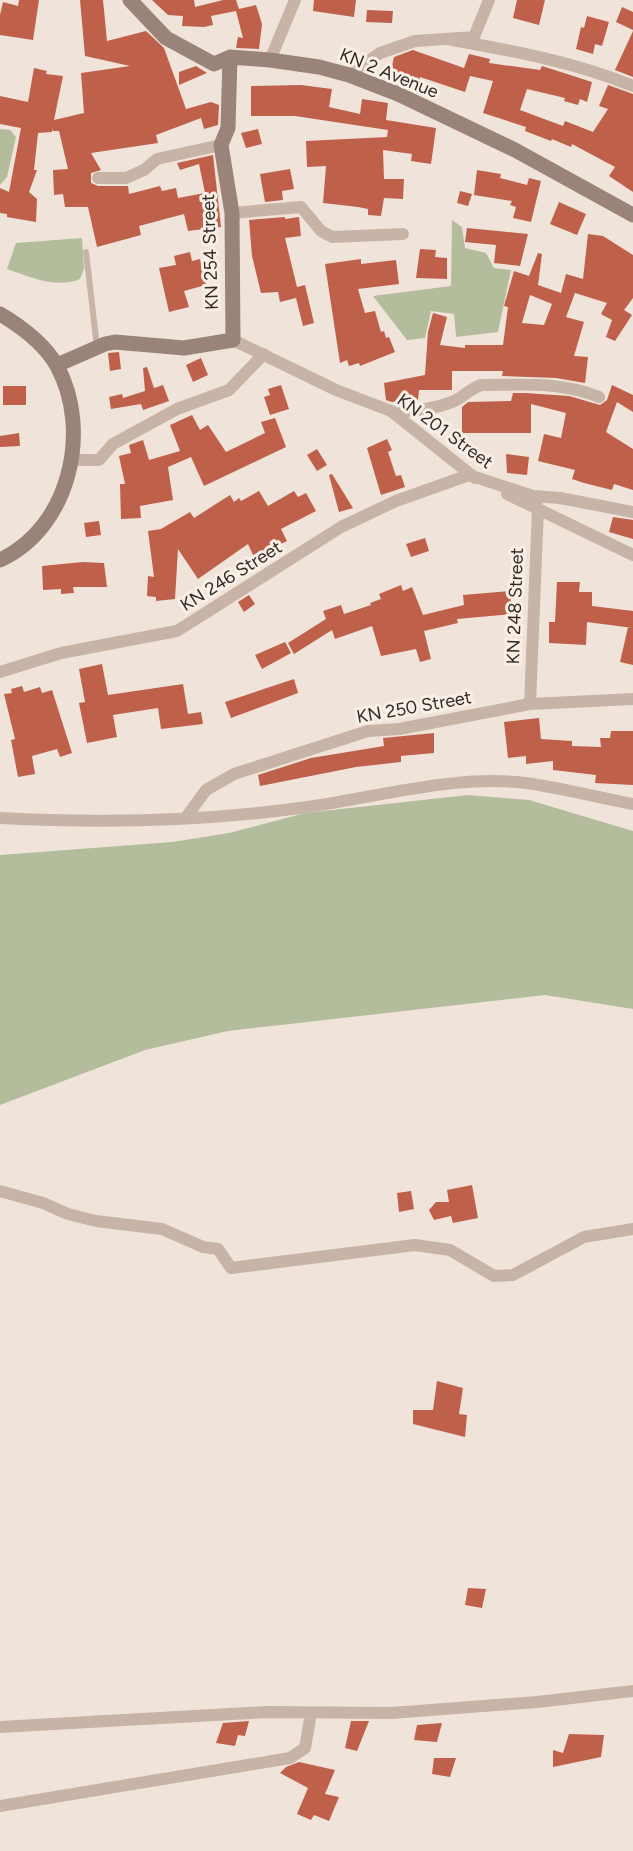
<svg xmlns="http://www.w3.org/2000/svg" width="633" height="1851" font-family="Figtree,sans-serif">
<style>
.green{fill:#b4bd9b}
.building{fill:#be604a;fill-rule:evenodd}
.lines{fill:none;stroke-linecap:round;stroke-linejoin:round}
.lane{stroke:#c7b4a7;stroke-width:6}
.street{stroke:#c7b4a7;stroke-width:12}
.secondary{stroke:#9a8379;stroke-width:15}
.labels{text-anchor:middle;stroke-width:6;stroke-linejoin:round;paint-order:stroke}
.street-label{font-size:18px;fill:#342a27;stroke:#f8efe6}
</style>
<rect width="100%" height="100%" fill="#f0e4da"/>
<path class="green" d="M0 129 10 130 16 137 7 177 0 185Z
M452 220 462 227 465 248 486 253 494 268 511 270 498 332 456 337 454 314 431 311 425 338 407 340 373 296 451 286Z
M82 238 84 269 80 279C56 289 30 277 7 269L16 243Z
M468 795 529 800 633 831V1009L545 995 228 1031 145 1050 0 1105V855L172 842 229 833 305 813Z"/>
<path class="building" d="M19 0H39L33 40 0 35V15L3 2 18 6Z
M80 0H103L107 41 146 31 164 48 186 109 211 102 219 105 218 125 204 129 201 118 156 135 158 143 91 153 101 170 91 173V183L98 186H128L129 194 160 186 162 191 176 188 178 198 205 193 199 164 180 170 177 163 213 155 221 227 188 231 184 214 139 226 141 235 97 247 88 207H65L63 194 54 195 53 170 68 169 59 131H53V128L52 132 38 133 34 170H37L29 192 37 199 36 222 7 217V214L0 213V188L9 192 21 128 0 124V96L28 102 34 68 47 71 46 74 63 76 54 120 84 113 81 73 130 66 85 56Z
M152 0H194L195 7 223 0H236L239 9 256 5 262 24 259 49 236 48 238 37 243 38 236 11 211 16 213 25 204 27 182 26 183 16 168 15Z
M314 0H356L354 17 313 11Z
M517 0H545L539 25 513 18Z
M622 7 633 12V30L616 22Z
M367 10 393 11 392 23 366 22Z
M587 16 609 22 602 46 595 44 593 54 576 49 581 27 584 28Z
M633 31V77L615 70Z
M413 50 464 68 469 54 490 59 489 63 540 70 542 66 592 82 587 102 580 99 578 105 564 101 565 98 527 89 520 110 563 126 565 121 593 132 608 109 599 106 608 85 633 94V192L609 176 615 167 572 144 571 147 552 139 551 141 525 131 526 127 483 113 493 81 470 76 465 92 420 77 419 82 390 75 394 57Z
M196 66 207 73 179 85V72Z
M301 85 332 89 329 107 360 114 362 99 388 103 386 120 436 128 431 164 411 161 412 154 383 150 384 179H404L403 199 384 198 381 216 368 215V209L358 207 323 203 326 166 307 167 306 141 387 137 388 130 295 116H251V86Z
M258 129 262 144 246 148 241 133Z
M290 169 294 189 282 191 283 200 265 202 260 174Z
M477 170 501 174 500 178 527 185 529 178 541 181 531 222 513 218 516 207 510 205 512 201 474 195Z
M460 191 472 194 468 206 457 203Z
M559 202 586 214 577 235 550 224Z
M285 217V219L299 217 301 236 285 238 297 287 305 285 314 323 303 326 296 298 280 302 278 292 261 293 252 256 249 220Z
M467 228 528 234 520 266 494 263 496 245 465 242Z
M588 234 603 236 633 255V298L624 310 632 315 615 341 606 337 612 320 601 314 607 303 575 293 566 317 584 322 574 356 588 357 585 383 556 378 502 376 503 371H452V390H419L418 400 392 402 386 400 384 383 425 375 428 332 433 313 447 317 440 345 465 348V345H503L508 307 504 306 514 271 529 276 538 253 542 254 538 285 561 293 566 274 583 279ZM530 295 552 304 544 325 522 323Z
M420 249 436 250 435 257 447 258V279L416 278Z
M190 252 192 261 200 259 206 285 184 291 189 307 169 312 159 268 176 265 174 256Z
M361 259V264L396 260 399 284 358 289 365 313 375 311 381 332 384 331 386 338 389 337 395 352 360 366 359 363 349 366 347 360 340 363 325 264Z
M119 352 121 369 110 371 108 353Z
M201 358 208 375 193 382 186 365Z
M147 367 154 388 163 385 169 401 143 410 141 404 111 409 109 397 122 394 123 398 145 391 143 368Z
M281 385 289 409 270 415 264 397 270 395 268 389Z
M612 385 633 395V412L617 402 606 432 633 449V490L614 484 612 490 584 483 572 479 575 470 538 461 544 434 561 438 566 413 531 404V433H462V407L468 402 511 401 513 393H526L569 396 600 405 607 400Z
M3 386H26V405H3Z
M192 415 200 430 208 425 226 452 265 433 261 422 275 418 286 447 204 486 191 457 168 467 173 500 140 506 141 518 121 519 120 484H125L119 456 131 453 129 445 143 440 149 460 180 451 170 425Z
M19 433 20 446 0 447V436Z
M387 439 392 450 388 452 396 476 401 475 405 487 381 495 367 448Z
M317 449 327 465 317 471 307 455Z
M506 454 529 457 527 475 507 473Z
M332 474 353 508 339 512 329 475Z
M259 491 268 506 294 491 298 497 306 493 316 511 281 529 287 541 254 557 248 544 198 579 178 549 175 599 156 601V597L147 596 148 576 154 577 148 531 161 529 190 512 194 518 230 495 234 502 239 498 241 501Z
M613 517 633 520V539L609 532Z
M99 521 101 535 86 537 84 523Z
M425 538 429 551 411 557 406 544Z
M83 562 104 563 107 587H73L74 593 61 594V589L43 590 42 566Z
M557 582H580L579 592H592V606L633 611V628L587 622 586 645 549 643V622H555Z
M401 585 403 591 412 587 423 615 464 605 463 595 510 591 512 614 457 619 458 623 424 631 431 659 420 662 416 649 381 656 372 626 335 639 332 630 294 654 288 643 326 619 323 611 341 605 344 614 371 605 370 603 381 599 379 594Z
M249 595 255 604 244 612 238 602Z
M628 627 633 628V665L620 662Z
M285 642 291 653 262 669 255 655Z
M102 664 108 695 183 684 188 714 201 712 203 724 161 729 158 708 113 715 117 737 87 743 79 703 85 702 79 669Z
M294 679 298 693 231 718 225 702Z
M22 686 24 692 40 687 42 693 52 690 72 753 60 757 57 749 32 756 35 774 18 777 11 740 15 739 4 694 12 693 11 689Z
M539 718 541 739 572 741V746L601 747 600 738H610L611 731H633V785L595 783 596 775 553 770V761L526 764V756L508 758 504 722Z
M434 733V753L401 756V762L356 767 260 786 258 775 311 758 384 746 383 738Z
M472 1185 478 1218 453 1223 451 1216 434 1220 429 1210 436 1202H449L447 1190Z
M411 1191 414 1209 399 1212 397 1193Z
M437 1381 463 1388 459 1414 467 1415 465 1437 413 1424V1410H433Z
M468 1588 486 1589 482 1608 465 1605Z
M249 1721 245 1736 238 1735 235 1746 216 1743 223 1723Z
M351 1721H369L357 1751 345 1748Z
M442 1723 437 1742 414 1740 417 1725Z
M569 1734 604 1735 601 1757 553 1767V1750L563 1753Z
M434 1758H456L450 1777 432 1774Z
M299 1762 335 1770 325 1794 339 1797 329 1821 314 1815 311 1820 297 1814 308 1788 280 1773 286 1767Z"/>
<g class="lines">
<path class="lane" d="M86 252 97 347"/>
<path class="street" d="M452 40C514 51 575 62 633 86
M270 60 295 0
M349 75 380 53 415 41 474 37 489 0
M98 178H126L144 170 157 159 221 145
M232 213 301 207 321 231 332 237 403 234
M233 340 336 390 391 411 475 478
M391 411C412 412 433 409 452 402 463 398 469 389 481 385 521 385 561 381 599 397
M71 460H99L113 444 177 409 229 390 264 354
M507 494 633 555
M0 672 61 653 177 631 341 527 396 501 469 475 533 496
M530 704 538 509 533 496 560 498 633 512
M187 816 206 790 234 774 368 731 399 729 530 704 633 699
M0 818C97 823 204 821 300 808 369 799 448 776 517 782 555 786 595 797 633 804
M0 1191 43 1203 68 1214 96 1221 162 1229 203 1247 218 1249 231 1268 415 1245 450 1250 494 1276 513 1275 584 1237 633 1229
M0 1727 267 1712 391 1713 537 1702 633 1691
M0 1806 290 1758 305 1748 311 1713"/>
<path class="secondary" d="M130 0 166 38 214 64 230 57 270 60 319 67 349 75 398 94 515 150 633 215
M0 314C22 327 44 343 57 366 92 430 70 528 0 560
M57 365 105 344 115 342 184 348 233 340 232 213 221 145 228 128 230 57"/>
</g>
<g class="labels">
<g class="street-label">
<text transform="translate(389 73) rotate(22)" y="6">KN 2 Avenue</text>
<text transform="translate(210 252) rotate(-92)" y="6">KN 254 Street</text>
<text transform="translate(445 431) rotate(36)" y="6">KN 201 Street</text>
<text transform="translate(231 576) rotate(-32)" y="6">KN 246 Street</text>
<text transform="translate(515 606) rotate(-88)" y="6">KN 248 Street</text>
<text transform="translate(414 707) rotate(-10)" y="6">KN 250 Street</text>
</g>
</g>
</svg>
